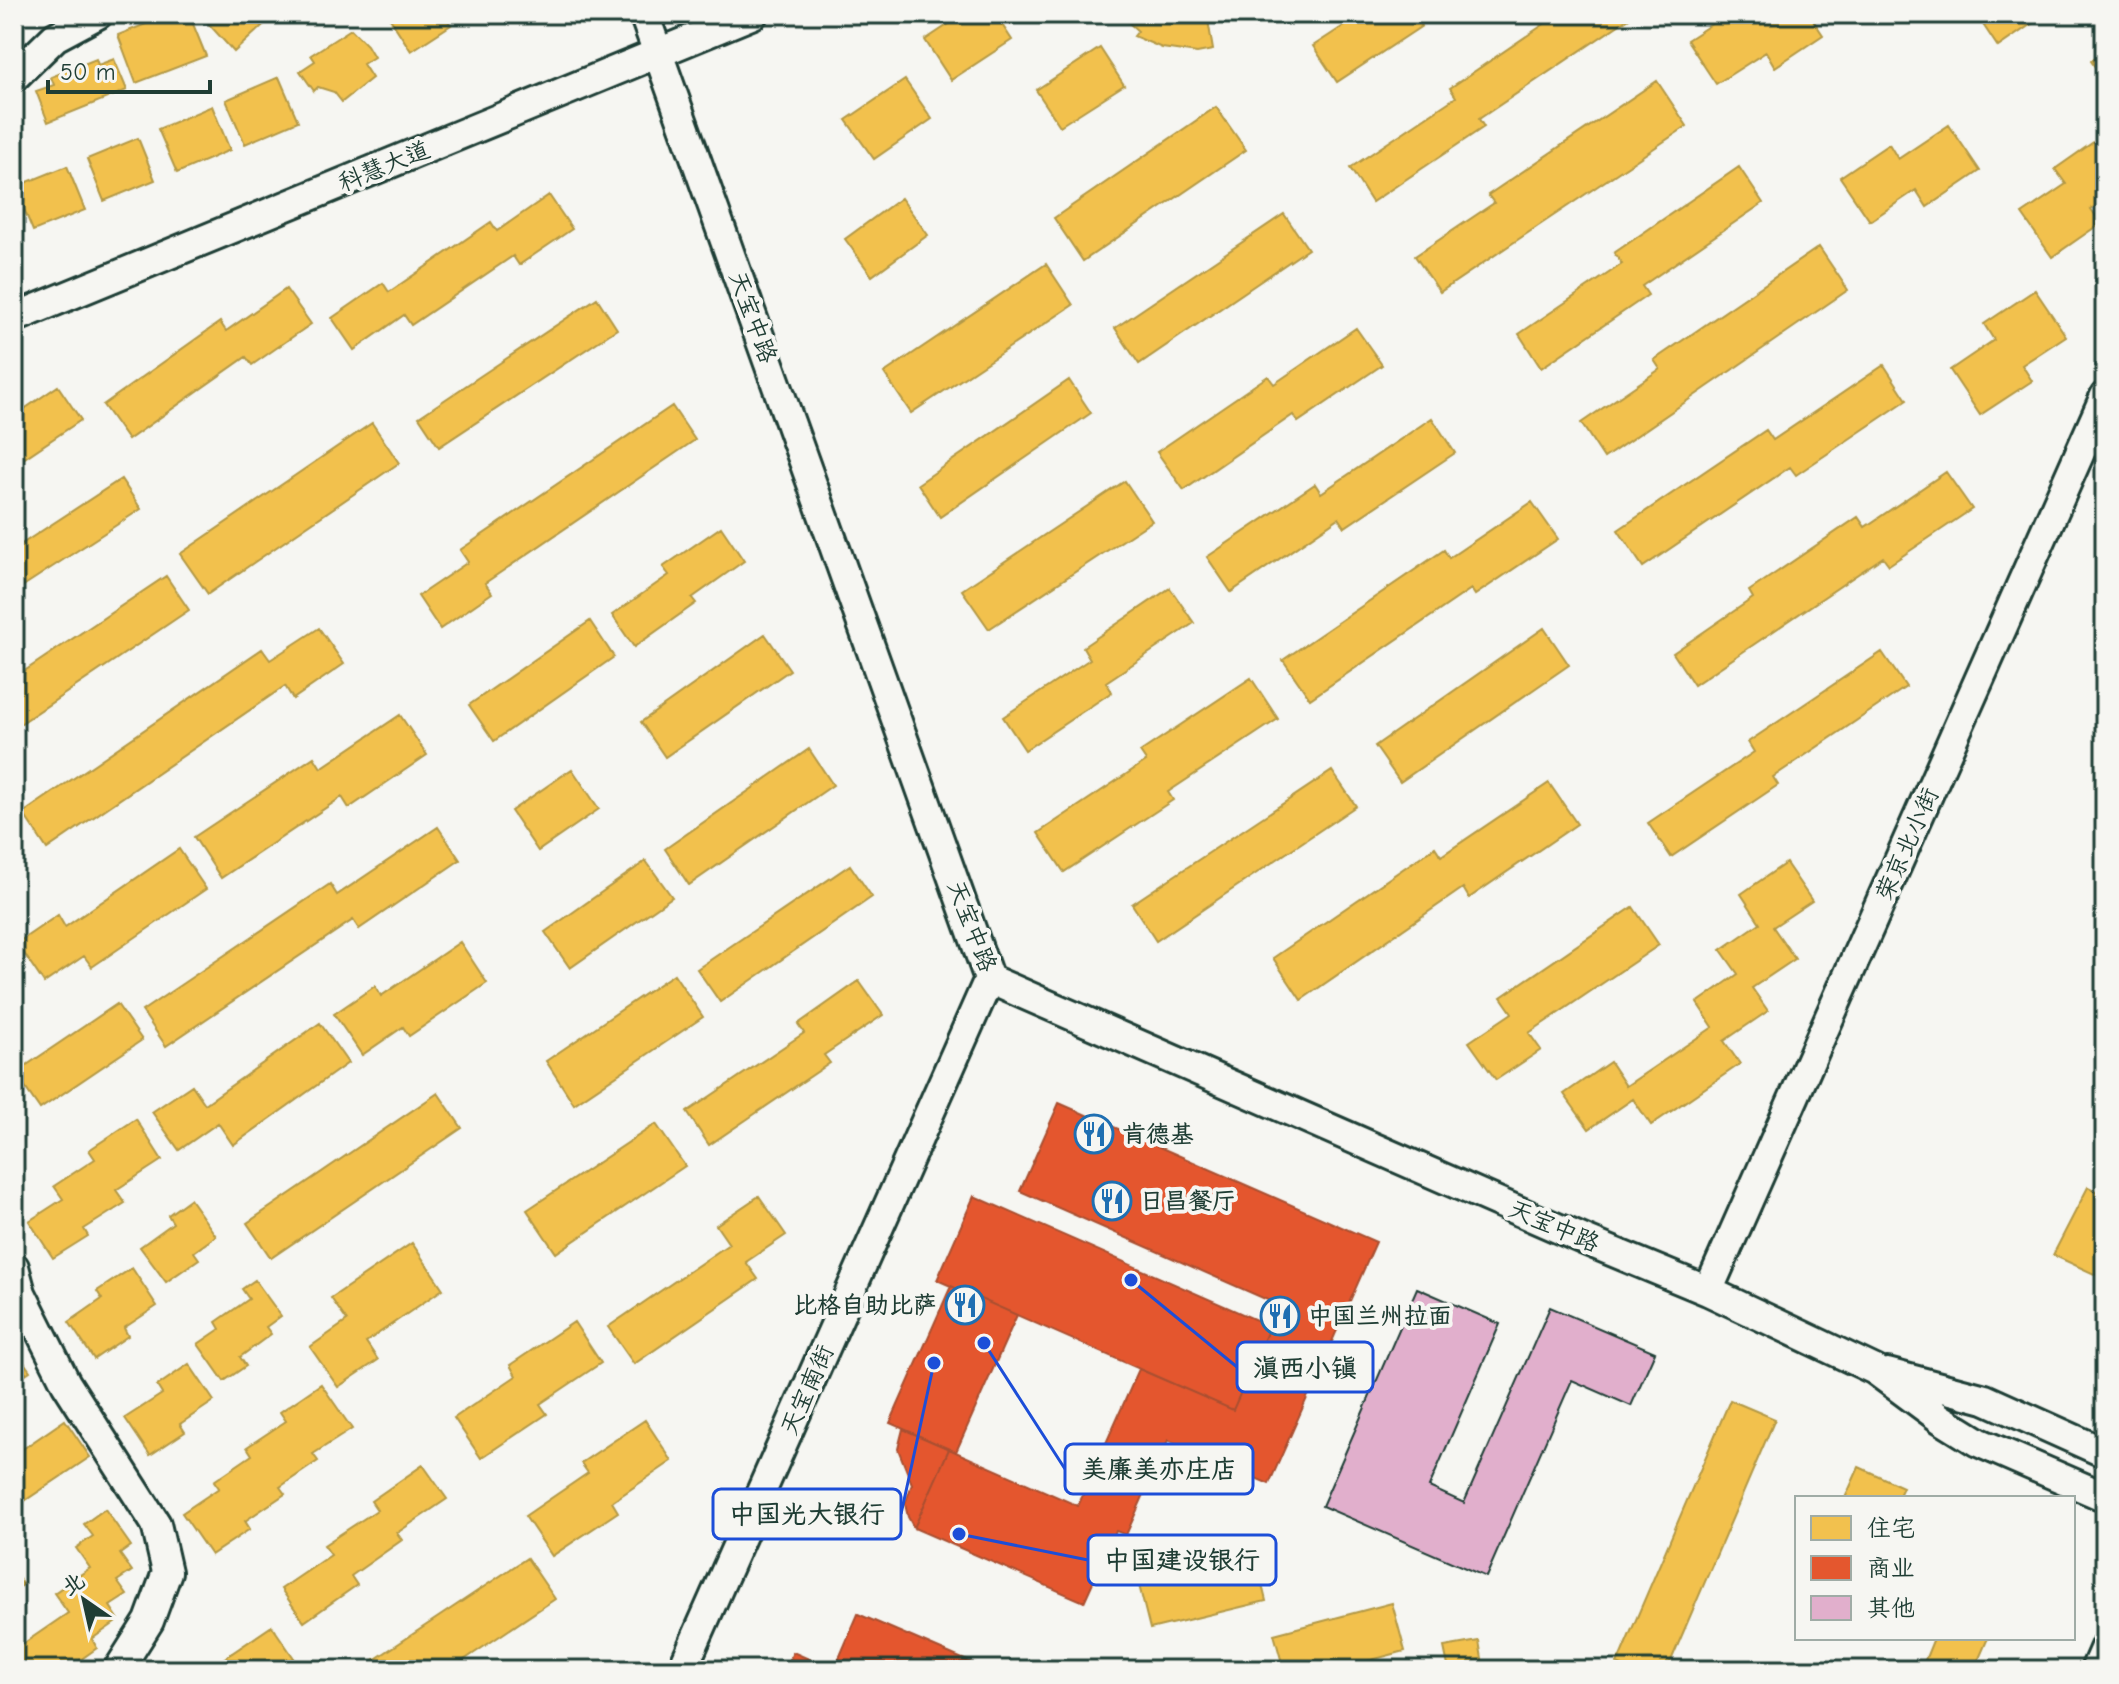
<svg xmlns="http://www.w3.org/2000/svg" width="2119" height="1684" font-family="'Comic Neue','LXGW WenKai TC',sans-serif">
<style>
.homes{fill:#f2c14e;stroke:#b39946;stroke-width:2}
.shops{fill:#e4572e;stroke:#a94f30;stroke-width:2}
.building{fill:#e1afcc;stroke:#1f3d34;stroke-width:2}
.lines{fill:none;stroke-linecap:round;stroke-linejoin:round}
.minor-casing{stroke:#1f3d34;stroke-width:34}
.minor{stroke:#f6f6f2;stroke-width:28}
.labels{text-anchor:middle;stroke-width:8;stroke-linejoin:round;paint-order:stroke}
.street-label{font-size:24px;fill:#1f3d34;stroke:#f6f6f2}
.poi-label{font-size:24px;font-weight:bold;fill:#1f3d34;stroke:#f6f6f2;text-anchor:start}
.leader{fill:none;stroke:#1d4ed8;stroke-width:3}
.callout-dot{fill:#1d4ed8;stroke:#f6f6f2;stroke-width:3}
.callout{fill:#f6f6f2;stroke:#1d4ed8;stroke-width:3}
.callout-label{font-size:26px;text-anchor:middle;font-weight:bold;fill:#1f3d34}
</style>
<rect width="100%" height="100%" fill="#f6f6f2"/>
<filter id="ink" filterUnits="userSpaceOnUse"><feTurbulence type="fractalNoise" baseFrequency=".0125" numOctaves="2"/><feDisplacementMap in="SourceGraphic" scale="16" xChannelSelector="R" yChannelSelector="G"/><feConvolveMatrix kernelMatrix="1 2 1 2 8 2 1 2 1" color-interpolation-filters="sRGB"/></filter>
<g filter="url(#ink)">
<path class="homes" d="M171 14H189L206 56 136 83 118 35Z
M215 14H275L234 52 206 21Z
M387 14H443L451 25 411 51Z
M964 14H995L1012 40 951 80 925 40Z
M1119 14H1207L1213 50 1197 53 1162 48 1134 36 1138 31Z
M1243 14H1267L1254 27Z
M1362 14H1426L1418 20 1422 26 1337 82 1313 46Z
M1559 14H1635L1479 119 1484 127 1372 202 1350 168 1456 97 1450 88Z
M1727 14H1743L1748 21 1759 14H1809L1823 35 1775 67 1766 52 1716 84 1687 40Z
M1976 14H2046L1998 47Z
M351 29 367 45 374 57 363 64 372 78 342 102 334 92 318 87 314 91 300 71 315 61 311 55Z
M1100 48 1124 85 1060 126 1036 90Z
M2105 52V81L2091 61Z
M96 59 98 65 114 59 127 90 48 122 36 91 54 85 51 77Z
M279 77 298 121 245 144 226 100Z
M905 80 932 119 874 159 846 120Z
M1657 81 1687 126 1440 292 1415 256 1494 203 1488 195Z
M212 106 230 150 177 173 158 129Z
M1216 107 1246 150 1083 261 1054 218Z
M1949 125 1980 171 1927 207 1916 190 1870 221 1840 177 1889 144 1898 159Z
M2105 134V200L2091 209 2101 223 2052 257 2022 214 2066 184 2055 169Z
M138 138 155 180 104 201 87 159Z
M67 166 85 210 33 231 15 187Z
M1739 167 1763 203 1642 286 1648 295 1541 368 1519 334 1622 264 1614 253Z
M549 195 572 229 519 265 513 256 411 325 404 315 354 350 332 318 383 283 389 292 491 222 497 231Z
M901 198 928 235 872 276 845 239Z
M1284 214 1308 249 1139 364 1115 328Z
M1819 247 1848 290 1604 458 1581 423 1660 369 1654 360Z
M1046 264 1073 305 911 413 884 373Z
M286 289 311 324 252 365 246 357 128 440 103 405 220 322 226 331Z
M2035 290 2066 336 2022 365 2032 381 1980 415 1950 370 1994 340 1984 324Z
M597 298 617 329 439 447 419 417Z
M1356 328 1382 365 1298 422 1293 415 1184 490 1157 452 1268 376 1274 384Z
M1884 365 1907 400 1796 475 1790 467 1643 567 1618 530 1766 430 1773 440Z
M1069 380 1091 413 940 517 918 484Z
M58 386 81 420 14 465V416Z
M672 406 695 440 485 583 492 593 440 629 418 596 468 562 460 550Z
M1432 418 1455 453 1345 527 1339 518 1231 592 1207 557 1315 484 1321 493Z
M372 423 399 463 208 594 180 554Z
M1946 472 1972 509 1889 565 1883 557 1694 685 1673 653 1753 598 1749 591 1858 517 1865 527Z
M121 479 141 509 14 592V549Z
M1125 481 1152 521 989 629 962 590Z
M1532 502 1558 539 1475 595 1471 589 1310 699 1283 660 1444 550 1449 558Z
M721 527 744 561 692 598 696 603 634 647 612 615 669 575 663 567Z
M166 576 189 610 14 728V678Z
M1170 588 1194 623 1106 682 1112 692 1025 750 1003 717 1090 659 1083 647Z
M590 621 614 657 494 741 469 705Z
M319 628 344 664 293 699 285 686 47 849 23 813 262 649 270 660Z
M1544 628 1569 665 1400 782 1375 746Z
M765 634 790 670 665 757 641 722Z
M1882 652 1906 687 1773 777 1778 785 1671 857 1648 823 1754 752 1748 742Z
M1251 678 1278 719 1168 792 1173 800 1064 872 1038 833 1146 761 1140 752Z
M400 715 427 755 349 808 342 797 221 878 194 837 314 757 321 768Z
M809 749 833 785 689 885 665 849Z
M572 769 599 809 538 851 511 811Z
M1332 771 1356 806 1156 941 1132 904Z
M1549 783 1577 824 1469 898 1463 888 1301 1000 1273 958 1435 847 1441 856Z
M438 827 460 860 359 929 353 920 166 1046 142 1011 330 884 337 895Z
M179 849 206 889 92 967 84 956 44 983 17 943 58 915 65 927Z
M646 861 672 897 570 968 545 932Z
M1786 863 1812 901 1773 927 1795 959 1752 988 1768 1011 1724 1041 1740 1064 1651 1125 1633 1099 1589 1129 1564 1094 1610 1062 1626 1086 1713 1027 1697 1003 1738 974 1721 950 1760 923 1741 894Z
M850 865 872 897 720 1002 697 969Z
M1633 907 1659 945 1529 1033 1541 1050 1496 1080 1469 1042 1512 1013 1501 997Z
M460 942 487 983 409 1036 403 1027 362 1055 334 1014 375 986 381 996Z
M674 974 703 1017 574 1104 546 1061Z
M859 981 883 1015 824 1055 830 1063 709 1145 687 1112 804 1033 798 1024Z
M117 1004 142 1040 40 1109 15 1073Z
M320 1023 348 1063 233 1145 218 1123 179 1150 152 1112 192 1085 205 1104Z
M438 1093 462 1128 271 1258 247 1223Z
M136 1119 162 1160 116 1190 125 1203 84 1229 88 1236 53 1258 29 1221 63 1199 54 1186 95 1159 89 1150Z
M656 1124 685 1166 556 1253 527 1210Z
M2088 1187 2105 1195V1279L2053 1255Z
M759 1196 786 1235 746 1262 758 1279 634 1364 608 1327 729 1244 716 1225Z
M190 1199 216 1236 194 1252 199 1259 166 1282 140 1247 173 1223 168 1215Z
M412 1243 443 1289 366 1342 378 1360 338 1387 310 1347 347 1321 331 1298Z
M132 1268 157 1306 124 1328 128 1336 94 1359 69 1322 102 1299 97 1291Z
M255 1280 281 1316 266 1327 271 1334 240 1357 246 1366 224 1381 198 1344 220 1329 216 1322 249 1299 242 1289Z
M574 1322 601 1363 540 1404 547 1414 481 1458 454 1418 516 1376 510 1365Z
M14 1348 30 1371 14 1382Z
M189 1364 214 1401 180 1424 185 1432 150 1455 125 1418 162 1394 157 1386Z
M321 1384 352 1429 313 1454 318 1461 280 1487 285 1494 245 1521 250 1529 211 1555 182 1513 219 1488 214 1481 252 1455 247 1447 286 1421 280 1412Z
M1730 1400 1775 1419 1667 1670H1632L1617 1664Z
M65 1420 90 1457 20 1504 14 1495V1455Z
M645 1420 672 1461 612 1502 618 1512 552 1556 525 1516 588 1473 581 1463Z
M423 1465 447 1499 397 1533 402 1540 351 1576 357 1585 304 1622 281 1589 331 1555 324 1545 377 1510 371 1501Z
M1859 1467 1903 1487 1898 1498H1845Z
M105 1509 131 1546 120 1554 132 1571 117 1581 127 1595 110 1606 119 1620 92 1639 97 1648 66 1670H14V1650L68 1613 54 1593 90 1568 76 1548 93 1536 84 1524Z
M1255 1556 1266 1601 1150 1629 1139 1585Z
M527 1558 555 1599 449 1670H359Z
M14 1572 23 1585 14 1591Z
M1392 1603 1405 1651 1334 1670H1284L1274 1634Z
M272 1626 296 1661 283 1670H207Z
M1934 1638H1988L1974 1670H1921Z
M1479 1641 1484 1670H1443L1442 1667 1448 1666 1444 1647Z"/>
<path class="shops" d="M1059 1103 1376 1242 1269 1484 1168 1440 1126 1535 1116 1531 1084 1602 914 1528 949 1449 1078 1506 1139 1369 1233 1410 1279 1305 1020 1191Z
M974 1196 1270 1326 1233 1410 937 1280Z
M951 1286 1017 1315 956 1452 890 1423Z
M903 1429 949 1449 914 1528 908 1517 905 1504 912 1484 898 1449Z
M858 1614 988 1670H785L793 1652 834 1670Z"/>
<path class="building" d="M1417 1288 1500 1324 1429 1487 1464 1503 1550 1307 1655 1352 1631 1406 1572 1380 1486 1577 1322 1506Z"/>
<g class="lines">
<g class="minor-casing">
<path id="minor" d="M644 14 989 979 1587 1241 1708 1291 1875 1370 1941 1419 1978 1442 2105 1497
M14 77 55 37 98 14
M14 318 753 14
M14 1267 21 1293 66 1383 156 1524 167 1572 149 1621 118 1670
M1708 1291 2105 396
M1887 1373 1985 1399 2105 1453
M682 1670 989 979
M2095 1670 2105 1647"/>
</g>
<use href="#minor" class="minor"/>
</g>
</g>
<defs>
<g id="restaurant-ring" transform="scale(2)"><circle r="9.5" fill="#f6f6f2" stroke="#1f6fb2" stroke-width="1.5"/><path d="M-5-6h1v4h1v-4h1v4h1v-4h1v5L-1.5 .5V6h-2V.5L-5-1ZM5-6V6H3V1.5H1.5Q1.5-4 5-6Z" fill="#1f6fb2"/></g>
</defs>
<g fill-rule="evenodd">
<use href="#restaurant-ring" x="1094" y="1134"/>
<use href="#restaurant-ring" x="1112" y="1201"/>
<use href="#restaurant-ring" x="965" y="1305"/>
<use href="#restaurant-ring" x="1280" y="1316"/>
</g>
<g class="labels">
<g class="street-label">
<text transform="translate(384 166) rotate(-22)" y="8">科慧大道</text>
<text transform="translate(753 317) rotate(70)" y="8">天宝中路</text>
<text transform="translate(1907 844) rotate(-66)" y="8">荣京北小街</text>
<text transform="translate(972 926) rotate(69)" y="8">天宝中路</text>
<text transform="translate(1554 1226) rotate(23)" y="8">天宝中路</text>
<text transform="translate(807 1390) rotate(-66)" y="8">天宝南街</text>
</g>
<g class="poi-label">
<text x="1122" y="1142">肯德基</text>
<text x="1140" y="1209">日昌餐厅</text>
<text x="937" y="1313" text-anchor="end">比格自助比萨</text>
<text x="1308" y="1324">中国兰州拉面</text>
</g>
</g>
<path class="leader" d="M1131 1280L1237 1367M984 1343L1065 1469M934 1363L901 1514M959 1534L1088 1560"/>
<g class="callout-dot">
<circle cx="1131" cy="1280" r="8"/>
<circle cx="984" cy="1343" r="8"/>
<circle cx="934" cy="1363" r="8"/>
<circle cx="959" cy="1534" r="8"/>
</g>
<g class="callout">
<rect x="1237" y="1342" width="136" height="50" rx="8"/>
<rect x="1065" y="1444" width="188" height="50" rx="8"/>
<rect x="713" y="1489" width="188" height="50" rx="8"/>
<rect x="1088" y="1535" width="188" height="50" rx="8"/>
</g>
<g class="callout-label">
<text x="1305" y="1377">滇西小镇</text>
<text x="1159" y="1478">美廉美亦庄店</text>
<text x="807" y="1523">中国光大银行</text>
<text x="1182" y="1569">中国建设银行</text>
</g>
<rect width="2119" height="1684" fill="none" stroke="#f6f6f2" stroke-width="48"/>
<rect x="24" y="24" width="2071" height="1636" fill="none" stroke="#1f3d34" stroke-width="3" filter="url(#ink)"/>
<rect x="1795" y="1496" width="280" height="144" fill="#f6f6f2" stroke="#a0aca6" stroke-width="2"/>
<rect x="1811" y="1516" width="40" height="24" fill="#f2c14e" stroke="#a0aca6" stroke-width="2"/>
<text x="1867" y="1536" font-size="24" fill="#1f3d34">住宅</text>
<rect x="1811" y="1556" width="40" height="24" fill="#e4572e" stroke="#a0aca6" stroke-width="2"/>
<text x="1867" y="1576" font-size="24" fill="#1f3d34">商业</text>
<rect x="1811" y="1596" width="40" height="24" fill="#e1afcc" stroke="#a0aca6" stroke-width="2"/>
<text x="1867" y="1616" font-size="24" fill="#1f3d34">其他</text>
<g transform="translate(84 1600) rotate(326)" stroke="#f6f6f2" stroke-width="6" paint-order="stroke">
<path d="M0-6L14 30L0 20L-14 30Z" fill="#1f3d34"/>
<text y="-12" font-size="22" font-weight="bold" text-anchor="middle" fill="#1f3d34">北</text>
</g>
<path d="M48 80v12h162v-12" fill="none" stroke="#1f3d34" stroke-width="4"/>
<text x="60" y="80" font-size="24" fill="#1f3d34" stroke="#f6f6f2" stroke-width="6" paint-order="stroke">50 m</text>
</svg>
